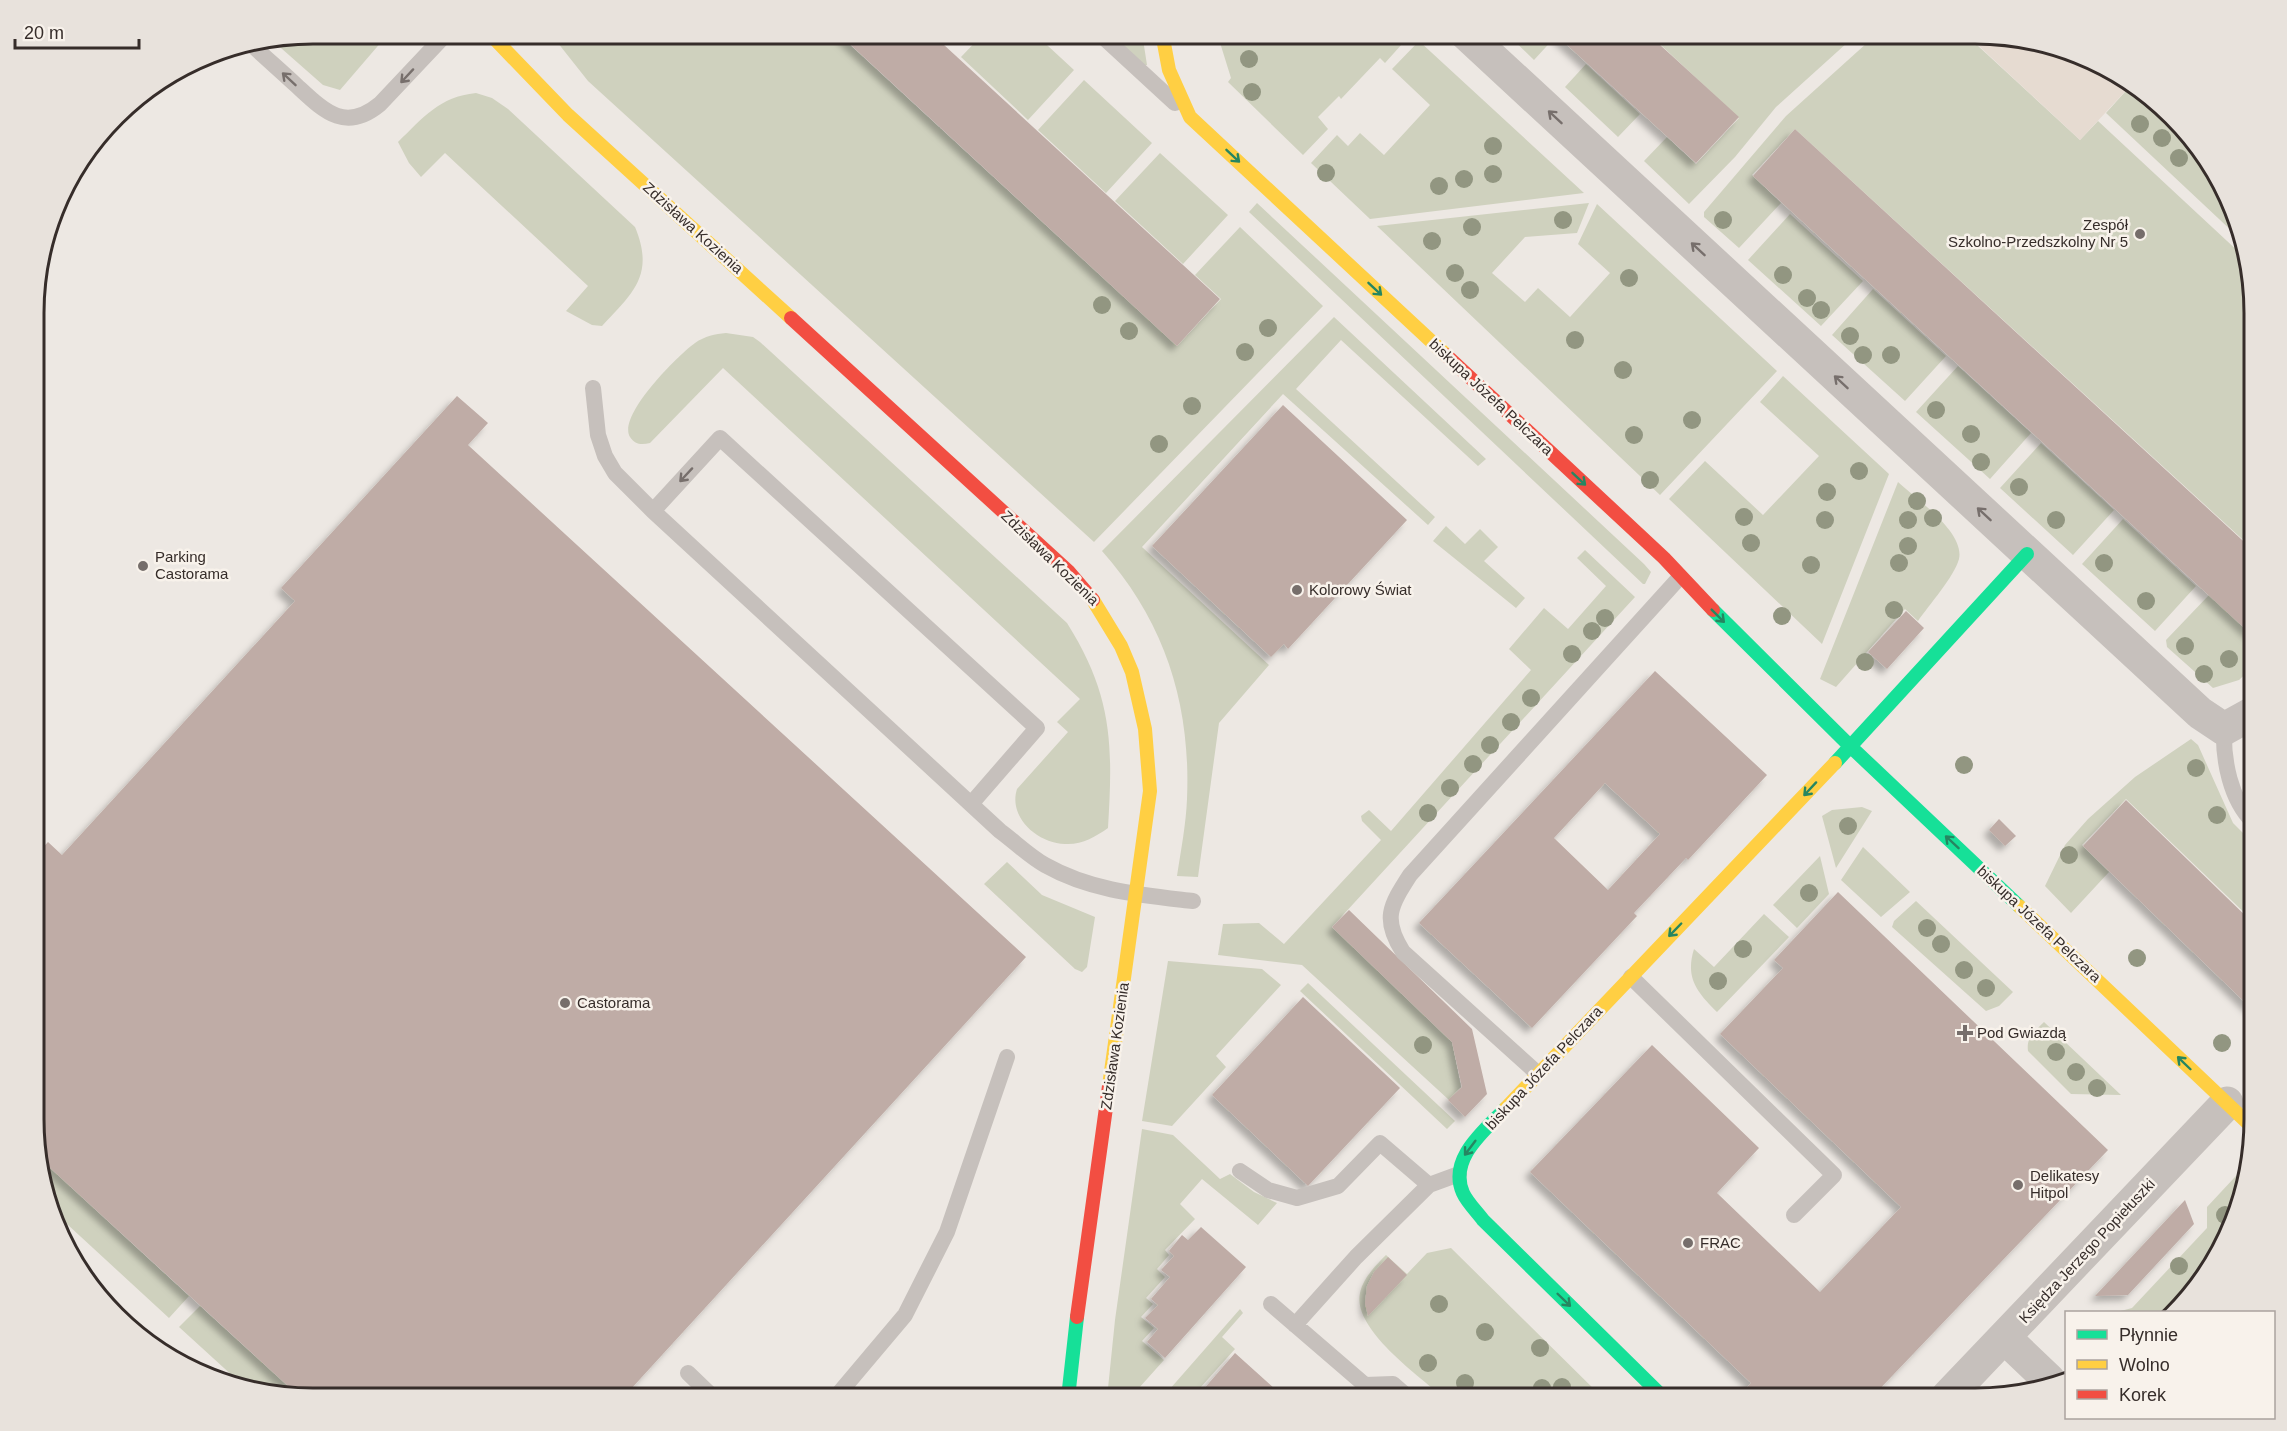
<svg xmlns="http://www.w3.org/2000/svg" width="2287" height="1431" font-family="Helvetica,sans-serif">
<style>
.green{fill:#cfd1be}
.plaza{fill:#e6dbd1}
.building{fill:#bfaca6;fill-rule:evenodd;filter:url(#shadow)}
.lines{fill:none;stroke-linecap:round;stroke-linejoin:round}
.lane{stroke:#c6c0bc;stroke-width:16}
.street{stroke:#c6c0bc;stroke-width:33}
.fast{stroke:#16e098;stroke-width:14}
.slow{stroke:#ffcf43;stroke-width:14}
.jam{stroke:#f24e42;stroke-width:14}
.tree{fill:#929681}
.oneway{stroke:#776f6c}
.oneway2{stroke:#268661}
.poi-dot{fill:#766e6b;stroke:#f8f2eb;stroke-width:2}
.labels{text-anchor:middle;stroke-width:5;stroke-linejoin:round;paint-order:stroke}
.poi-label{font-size:15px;fill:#362d2a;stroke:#f8f2eb;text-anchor:start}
.street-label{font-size:15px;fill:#362d2a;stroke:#f8f2eb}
.rim{fill:none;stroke:#362d2a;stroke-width:3}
</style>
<defs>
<filter id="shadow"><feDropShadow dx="-5.5" dy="5.5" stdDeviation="3" flood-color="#0004"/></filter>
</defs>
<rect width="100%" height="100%" fill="#ede8e3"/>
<path class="green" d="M312 33H389L340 90 323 85 273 41Z
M550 33H837L1177 346 1221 299 1195 275 1240 227 1323 306 1094 542 588 81Z
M984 33H1034L1074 70 1028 120 961 57Z
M1110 33H1142L1147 65H1144Z
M1217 33H1410L1411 34 1385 63 1380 58 1341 99 1339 96 1318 117 1328 129 1303 155 1228 82 1231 78Z
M1506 33H1553L1556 36 1534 60Z
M1648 33H1858L1776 107 1735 157 1689 204 1644 161 1667 137 1696 164 1739 118Z
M1878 33H1964L2080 140 2098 121 2241 254 2253 294V549L1795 129 1752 175 1781 203 1739 248 1704 217V212L1786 116Z
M1419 41 1584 193 1370 219 1311 163 1337 135 1348 146 1360 133 1384 155 1430 105 1392 69Z
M1586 64 1640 114 1618 137 1565 87Z
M1084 80 1152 143 1106 193 1038 130Z
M2133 83 2217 173 2235 234 2106 113Z
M476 93 492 98 508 109 635 227C655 275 633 293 602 326L592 325 566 311 588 286 445 153 421 177 409 163 398 142C424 117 439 97 476 93Z
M1160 153 1228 215 1183 264 1115 201Z
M1257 203 1644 564 1651 572 1645 584H1643L1249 212Z
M1589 203 1577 233 1525 237 1492 273 1525 302 1538 288 1570 317 1610 273 1578 244 1597 204 1777 371 1660 495 1377 226Z
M1790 214 1863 281 1821 326 1748 260Z
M1873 289 1946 356 1905 401 1832 335Z
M1334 317 1486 459 1478 466 1341 340 1296 389 1435 517 1428 525 1283 394 1142 547 1269 665 1219 723 1198 877 1177 876C1181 850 1186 824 1187 799 1191 704 1165 622 1102 551Z
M726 333 753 337 760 342 1067 623C1113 696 1113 745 1108 828 1095 837 1082 845 1065 844 1037 843 1008 817 1017 789L1068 732 1057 722 1080 699 723 368 650 443C642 445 635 445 630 437 617 416 678 355 695 343 705 336 715 334 726 333Z
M1958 366 2031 433 1990 479 1916 412Z
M1783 376 1889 474 1822 644 1669 499 1705 461 1763 515 1819 456 1760 402Z
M2041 443 2114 510 2073 555 2000 488Z
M1898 482C1916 499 1965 532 1959 559 1954 577 1929 605 1918 621L1905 609 1836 687 1820 679Z
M2123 519 2196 586 2155 631 2082 564Z
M1446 526 1465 544 1480 529 1498 547 1484 561 1525 598 1516 608 1433 541Z
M1585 550 1635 597 1332 927 1452 1042 1461 1087 1449 1100 1302 965 1218 955 1223 924 1259 923 1284 944 1381 840 1362 821 1361 816 1369 810 1391 831 1531 670 1509 649 1544 608 1568 629 1606 586 1577 558Z
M2209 595 2253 636V667L2239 680 2213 688 2167 647 2166 640Z
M2191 739 2198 745 2233 823 2253 843V921L2126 799 2082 845 2109 872 2071 913 2045 886 2065 845 2088 819 2135 777Z
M1862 807 1872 811 1836 868 1822 816 1832 810Z
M1863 847 1910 892 1881 917 1841 880Z
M1820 856 1829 894 1797 928 1773 905Z
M1007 862 1042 895 1095 917 1087 967 1082 972 1075 969 984 884Z
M1916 901 2013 992 1999 1006 1986 1011 1892 927 1894 921Z
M1764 914 1789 937 1717 1012C1697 992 1685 978 1694 949L1714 967Z
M1168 961 1262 969 1281 985 1216 1056 1226 1067 1172 1126 1142 1121Z
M1308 983 1455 1121 1447 1129 1300 991Z
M2044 1022 2121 1095 2071 1094 2028 1051C2026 1037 2035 1031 2044 1022Z
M1142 1129 1173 1135 1220 1179 1230 1174 1254 1192 1277 1203 1258 1225 1202 1179 1180 1204 1195 1219 1165 1250 1169 1255 1157 1269 1165 1277 1146 1298 1153 1304 1141 1317 1154 1328 1142 1341 1164 1360 1130 1398H1107L1115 1320Z
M35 1154 189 1296 169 1318 55 1213Z
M2248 1163 2246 1174 2238 1183 2243 1188 2239 1208 2207 1274 2166 1312H2117L2132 1308 2207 1228V1207Z
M1451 1248 1603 1398H1444C1419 1376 1352 1329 1360 1293 1363 1278 1376 1265 1386 1255L1407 1274 1427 1253Z
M200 1306 299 1396 247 1389 179 1327Z
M1240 1309 1243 1313 1222 1337 1235 1349 1191 1398H1162Z"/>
<path class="plaza" d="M1965 33 2047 43 2133 83 2080 140Z"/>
<path class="building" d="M838 33H931L1220 299 1177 346Z
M1554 33H1647L1739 117 1696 163Z
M1795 129 2253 550V636L1753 176Z
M457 396 488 423 468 445 1026 957 630 1390 638 1398 299 1396 35 1154V856L48 842 62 855 295 601 281 588Z
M1283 405 1407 520 1288 649 1284 644 1271 657 1152 546Z
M1906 611 1924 628 1887 669 1868 652Z
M1655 671 1767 775 1688 860 1686 858 1634 913 1637 916 1532 1028 1419 923ZM1605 783 1660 834 1608 890 1554 838Z
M2126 800 2253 923V1010L2083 846Z
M1999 819 2016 836 2005 846 1989 830Z
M1838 892 2108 1150 1872 1397 1737 1398 1751 1383 1530 1172 1652 1045 1759 1148 1717 1193 1820 1292 1901 1207 1720 1034 1783 968 1774 960Z
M1349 910 1472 1029 1487 1094 1465 1117 1448 1100 1462 1087 1452 1042 1332 927Z
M1303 997 1400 1088 1308 1186 1212 1095Z
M2185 1200 2194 1224 2128 1295 2095 1296Z
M1201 1227 1246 1267 1165 1358 1147 1342 1158 1329 1145 1318 1158 1305 1151 1299 1170 1277 1161 1270 1174 1256 1169 1251 1182 1235 1188 1240Z
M1388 1257 1407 1275 1368 1316 1365 1303 1367 1286 1374 1272Z
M1235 1353 1285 1398H1196Z"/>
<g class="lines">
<path class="lane" d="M1099 33 1175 103
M252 45C267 59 282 72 297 86 324 111 345 133 380 104L447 33
M593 388 598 435 605 456 615 473 653 511 1000 831C1015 842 1029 856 1045 865 1091 891 1141 895 1193 901
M653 511 720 438 1037 728 971 804
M2224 729C2223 760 2230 799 2253 822
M1631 977 1834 1175 1794 1215
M1537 1073 1403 952C1382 919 1390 906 1410 875L1680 577
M1240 1171 1268 1190 1297 1198 1338 1186 1380 1143 1429 1185
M1271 1304 1365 1385 1393 1384 1409 1398
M1295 1325 1356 1257 1429 1185 1459 1174
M688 1373 714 1398
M835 1398 905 1315 947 1232 1007 1057"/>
<path class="street" d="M1465 33 2200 713 2224 729 2253 713
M2005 1338 2049 1380
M1947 1397 2227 1103"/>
<path class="fast" d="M1713 610 1850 746 2019 906
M1835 763 2027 554
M1505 1109C1484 1131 1448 1159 1463 1193 1467 1202 1477 1212 1483 1220L1664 1398
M1068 1398 1077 1317"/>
<path class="slow" d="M489 33 568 115 791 318
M1162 33 1169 70 1190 117 1446 355
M1093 600 1121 646 1132 672 1145 729 1150 791 1109 1086
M2019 906 2253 1128
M1505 1109 1835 763"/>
<path class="jam" d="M791 318 1069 572 1093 600
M1446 355 1664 558 1713 610
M1077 1317 1109 1086"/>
</g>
<g class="tree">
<circle cx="1249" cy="59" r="9"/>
<circle cx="1252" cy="92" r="9"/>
<circle cx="2140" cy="124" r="9"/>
<circle cx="2162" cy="138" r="9"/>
<circle cx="1493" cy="146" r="9"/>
<circle cx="2179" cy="158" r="9"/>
<circle cx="1326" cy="173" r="9"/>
<circle cx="1493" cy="174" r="9"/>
<circle cx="1464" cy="179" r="9"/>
<circle cx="1439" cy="186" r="9"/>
<circle cx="1563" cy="220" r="9"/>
<circle cx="1723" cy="220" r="9"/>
<circle cx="1472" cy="227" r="9"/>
<circle cx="1432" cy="241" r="9"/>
<circle cx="1455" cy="273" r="9"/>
<circle cx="1783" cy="275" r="9"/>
<circle cx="1629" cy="278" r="9"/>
<circle cx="1470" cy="290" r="9"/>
<circle cx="1807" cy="298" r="9"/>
<circle cx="1102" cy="305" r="9"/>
<circle cx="1821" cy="310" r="9"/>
<circle cx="1268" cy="328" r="9"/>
<circle cx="1129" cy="331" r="9"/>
<circle cx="1850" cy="336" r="9"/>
<circle cx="1575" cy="340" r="9"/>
<circle cx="1245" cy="352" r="9"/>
<circle cx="1863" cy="355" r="9"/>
<circle cx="1891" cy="355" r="9"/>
<circle cx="1623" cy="370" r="9"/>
<circle cx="1192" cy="406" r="9"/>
<circle cx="1936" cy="410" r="9"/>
<circle cx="1692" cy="420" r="9"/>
<circle cx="1971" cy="434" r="9"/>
<circle cx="1634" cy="435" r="9"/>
<circle cx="1159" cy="444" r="9"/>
<circle cx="1981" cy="462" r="9"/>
<circle cx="1859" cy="471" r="9"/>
<circle cx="1650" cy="480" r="9"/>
<circle cx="2019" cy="487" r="9"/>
<circle cx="1827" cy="492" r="9"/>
<circle cx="1917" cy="501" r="9"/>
<circle cx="1744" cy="517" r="9"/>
<circle cx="1933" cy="518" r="9"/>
<circle cx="1825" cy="520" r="9"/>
<circle cx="1908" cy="520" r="9"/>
<circle cx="2056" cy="520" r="9"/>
<circle cx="1751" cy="543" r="9"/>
<circle cx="1908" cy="546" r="9"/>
<circle cx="1899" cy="563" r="9"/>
<circle cx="2104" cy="563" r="9"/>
<circle cx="1811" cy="565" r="9"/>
<circle cx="2146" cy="601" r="9"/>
<circle cx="1894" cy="610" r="9"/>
<circle cx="1782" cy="616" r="9"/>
<circle cx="1605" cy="618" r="9"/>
<circle cx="1592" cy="631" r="9"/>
<circle cx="2185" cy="646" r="9"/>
<circle cx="1572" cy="654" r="9"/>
<circle cx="2229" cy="659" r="9"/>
<circle cx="1865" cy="662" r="9"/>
<circle cx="2204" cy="674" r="9"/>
<circle cx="1531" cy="698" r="9"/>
<circle cx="1511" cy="722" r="9"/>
<circle cx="1490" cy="745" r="9"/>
<circle cx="1473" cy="764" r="9"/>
<circle cx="1964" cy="765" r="9"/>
<circle cx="2196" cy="768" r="9"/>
<circle cx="1450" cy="788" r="9"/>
<circle cx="1428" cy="813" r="9"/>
<circle cx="2217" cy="815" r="9"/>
<circle cx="1848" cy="826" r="9"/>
<circle cx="2069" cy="855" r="9"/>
<circle cx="1809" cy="893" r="9"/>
<circle cx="1927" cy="928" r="9"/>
<circle cx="1941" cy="944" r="9"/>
<circle cx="1743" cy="949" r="9"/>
<circle cx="2137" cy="958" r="9"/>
<circle cx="1964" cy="970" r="9"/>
<circle cx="1718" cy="981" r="9"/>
<circle cx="1986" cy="988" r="9"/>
<circle cx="2222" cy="1043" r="9"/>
<circle cx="1423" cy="1045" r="9"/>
<circle cx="2056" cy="1052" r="9"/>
<circle cx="2076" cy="1072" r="9"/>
<circle cx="2097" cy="1088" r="9"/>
<circle cx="2225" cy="1215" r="9"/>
<circle cx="2179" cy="1266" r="9"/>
<circle cx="1439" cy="1304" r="9"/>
<circle cx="1485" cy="1332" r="9"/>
<circle cx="1540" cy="1348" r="9"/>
<circle cx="1428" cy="1363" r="9"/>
<circle cx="1465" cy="1383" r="9"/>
<circle cx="1562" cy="1387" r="9"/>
<circle cx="1542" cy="1388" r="9"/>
</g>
<defs><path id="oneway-shaft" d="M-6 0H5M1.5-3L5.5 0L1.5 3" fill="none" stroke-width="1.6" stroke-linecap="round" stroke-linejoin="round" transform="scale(1.5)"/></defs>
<g class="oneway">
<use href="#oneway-shaft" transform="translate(407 76) rotate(133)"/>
<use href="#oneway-shaft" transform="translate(289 79) rotate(-137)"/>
<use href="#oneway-shaft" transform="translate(1555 117) rotate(-137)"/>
<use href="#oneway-shaft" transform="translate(1698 249) rotate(-137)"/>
<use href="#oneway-shaft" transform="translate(1841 382) rotate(-137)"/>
<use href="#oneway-shaft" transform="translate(686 475) rotate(133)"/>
<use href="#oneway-shaft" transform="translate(1984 514) rotate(-137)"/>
</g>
<g class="oneway2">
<use href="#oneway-shaft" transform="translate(1233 156) rotate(43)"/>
<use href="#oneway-shaft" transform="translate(1375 289) rotate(43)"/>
<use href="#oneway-shaft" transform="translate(1579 479) rotate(43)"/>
<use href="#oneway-shaft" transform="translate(1718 616) rotate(45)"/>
<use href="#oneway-shaft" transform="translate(1810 789) rotate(133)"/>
<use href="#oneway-shaft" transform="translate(1952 842) rotate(-137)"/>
<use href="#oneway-shaft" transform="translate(1675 930) rotate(134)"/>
<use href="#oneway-shaft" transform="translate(2184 1063) rotate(-136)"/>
<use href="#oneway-shaft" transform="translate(1470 1148) rotate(127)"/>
<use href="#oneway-shaft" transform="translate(1564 1300) rotate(44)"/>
</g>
<g class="poi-dot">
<circle cx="2140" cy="234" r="6"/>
<circle cx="143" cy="566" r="6"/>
<circle cx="1297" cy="590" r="6"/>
<circle cx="565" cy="1003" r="6"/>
<path d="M1962 1024h6v6h6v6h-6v6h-6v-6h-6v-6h6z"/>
<circle cx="2018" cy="1185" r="6"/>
<circle cx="1688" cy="1243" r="6"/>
</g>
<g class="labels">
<g class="poi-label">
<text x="2128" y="230" text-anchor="end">Zespół<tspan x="2128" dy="17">Szkolno-Przedszkolny Nr 5</tspan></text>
<text x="155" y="562">Parking<tspan x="155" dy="17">Castorama</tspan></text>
<text x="1309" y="595">Kolorowy Świat</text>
<text x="577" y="1008">Castorama</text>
<text x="1977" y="1038">Pod Gwiazdą</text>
<text x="2030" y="1181">Delikatesy<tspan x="2030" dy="17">Hitpol</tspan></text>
<text x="1700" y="1248">FRAC</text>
</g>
<g class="street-label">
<text transform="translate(693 228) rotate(42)" y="5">Zdzisława Kozienia</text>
<text transform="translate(1491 397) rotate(43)" y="5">biskupa Józefa Pelczara</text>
<text transform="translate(1050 558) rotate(44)" y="5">Zdzisława Kozienia</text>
<text transform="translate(2039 924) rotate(43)" y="5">biskupa Józefa Pelczara</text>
<text transform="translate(1115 1046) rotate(-82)" y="5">Zdzisława Kozienia</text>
<text transform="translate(1544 1068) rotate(-47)" y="5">biskupa Józefa Pelczara</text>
<text transform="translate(2087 1251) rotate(-47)" y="5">Księdza Jerzego Popiełuszki</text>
</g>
</g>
<path d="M0 0H2287V1431H0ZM313 44H1975A269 269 0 0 1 2244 313V1119A269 269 0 0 1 1975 1388H313A269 269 0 0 1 44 1119V313A269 269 0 0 1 313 44Z" fill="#e8e2dc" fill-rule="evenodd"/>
<path class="rim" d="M313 44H1975A269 269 0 0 1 2244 313V1119A269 269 0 0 1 1975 1388H313A269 269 0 0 1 44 1119V313A269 269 0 0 1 313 44Z"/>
<rect x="2065" y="1311" width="210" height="108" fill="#f8f2eb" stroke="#aaa39e" stroke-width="1.5"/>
<rect x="2077" y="1330" width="30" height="9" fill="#16e098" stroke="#aaa39e" stroke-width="1.5"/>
<text x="2119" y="1341" font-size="18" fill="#362d2a">Płynnie</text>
<rect x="2077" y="1360" width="30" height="9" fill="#ffcf43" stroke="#aaa39e" stroke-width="1.5"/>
<text x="2119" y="1371" font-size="18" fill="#362d2a">Wolno</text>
<rect x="2077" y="1390" width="30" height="9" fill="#f24e42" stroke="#aaa39e" stroke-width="1.5"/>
<text x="2119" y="1401" font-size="18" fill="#362d2a">Korek</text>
<path d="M15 39v9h124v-9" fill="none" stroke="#362d2a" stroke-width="3"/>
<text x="24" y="39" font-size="18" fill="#362d2a" stroke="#f8f2eb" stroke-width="4.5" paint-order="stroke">20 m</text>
</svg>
